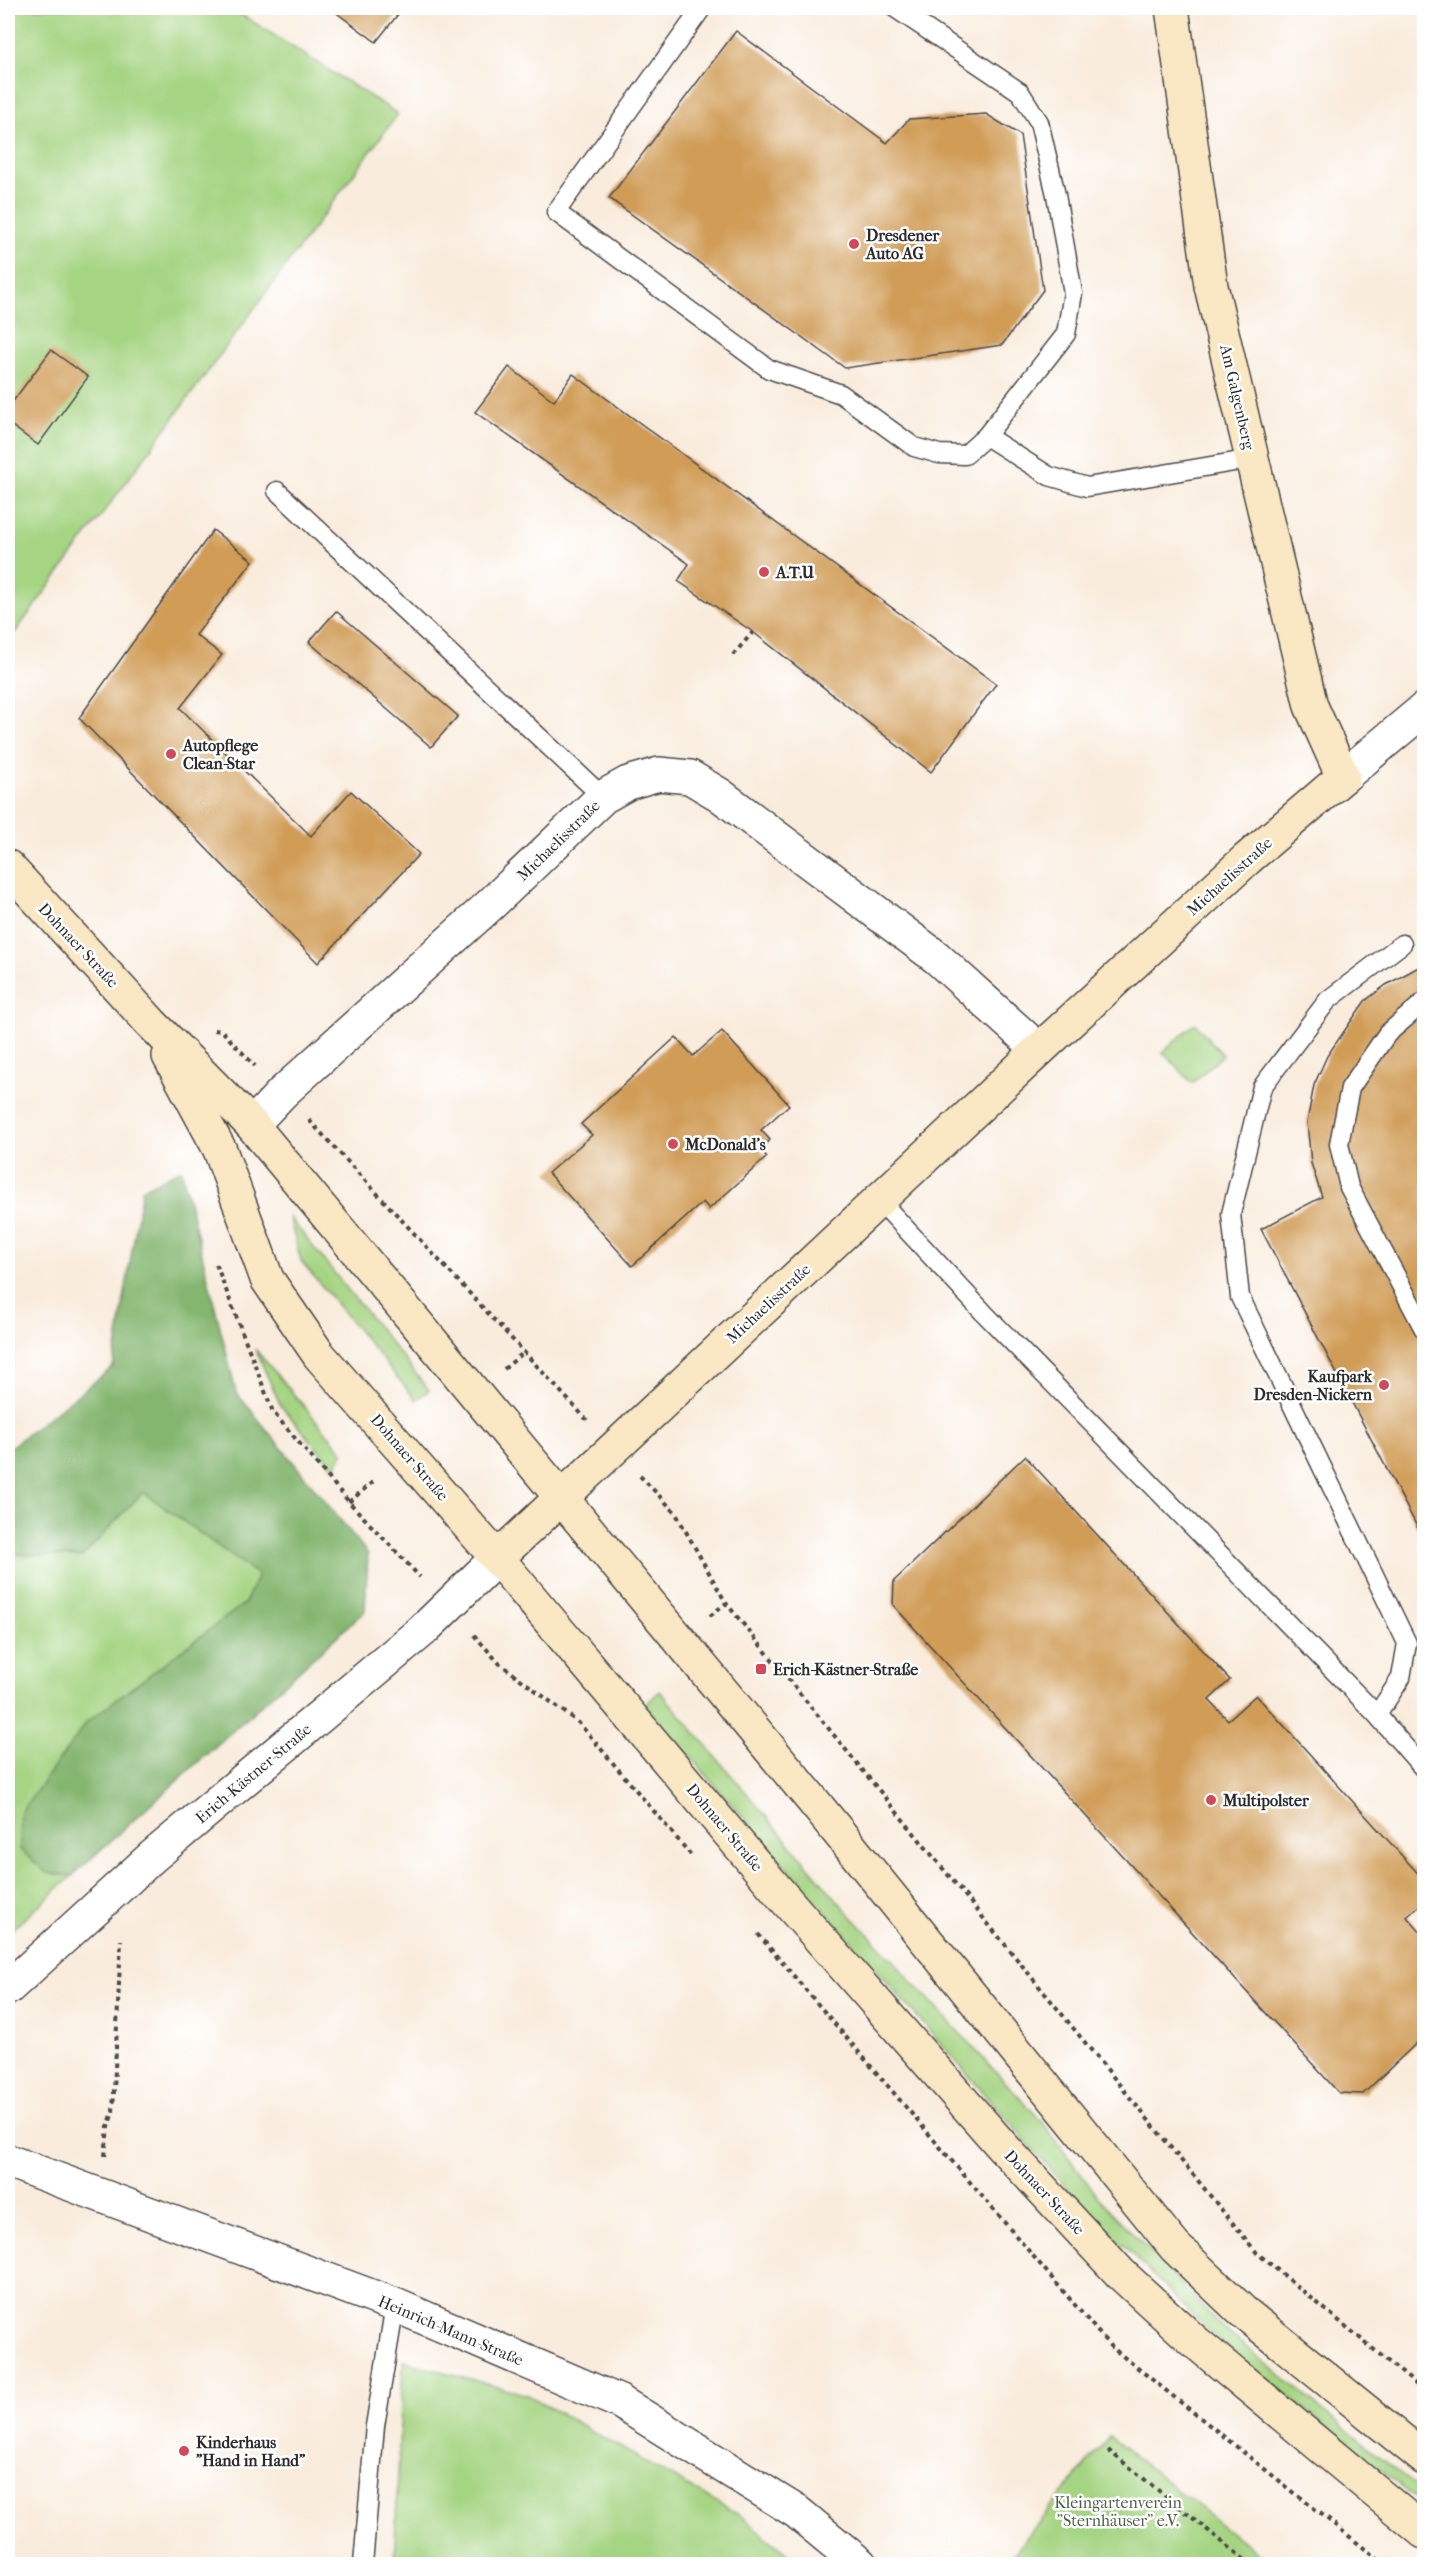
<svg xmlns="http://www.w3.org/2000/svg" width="1432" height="2572" font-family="'IM FELL French Canon',serif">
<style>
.green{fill:#a5d482;stroke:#688056;stroke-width:1.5}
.forest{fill:#84b670;stroke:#58704e;stroke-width:1.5}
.building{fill:#d09c57}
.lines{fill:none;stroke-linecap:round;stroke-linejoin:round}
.service-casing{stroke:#4a4846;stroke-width:21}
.minor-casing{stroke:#4a4846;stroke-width:36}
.tertiary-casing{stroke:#4a4846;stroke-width:36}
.secondary-casing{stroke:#4a4846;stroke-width:36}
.path{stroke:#4a4846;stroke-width:4;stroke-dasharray:4.5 4.5;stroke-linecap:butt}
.service{stroke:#fff;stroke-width:18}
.minor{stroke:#fff;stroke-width:33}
.tertiary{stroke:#fff;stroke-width:33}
.secondary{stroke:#fae7c3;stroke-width:33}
.poi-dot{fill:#d1495b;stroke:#fff;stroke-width:2}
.labels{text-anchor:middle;stroke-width:5;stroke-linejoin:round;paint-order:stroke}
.poi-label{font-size:16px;font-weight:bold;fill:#2b2b2b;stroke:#fff;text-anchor:start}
.street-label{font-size:16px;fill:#2b2b2b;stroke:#fff}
.park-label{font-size:16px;fill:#505e45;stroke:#fff}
</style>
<rect width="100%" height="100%" fill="#fff"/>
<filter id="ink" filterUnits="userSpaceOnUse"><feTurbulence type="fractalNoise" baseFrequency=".0167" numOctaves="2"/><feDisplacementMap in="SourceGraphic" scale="12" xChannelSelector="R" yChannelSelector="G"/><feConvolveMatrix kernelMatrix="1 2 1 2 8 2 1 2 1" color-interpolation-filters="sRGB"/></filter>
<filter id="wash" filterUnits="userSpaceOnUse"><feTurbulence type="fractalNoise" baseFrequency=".008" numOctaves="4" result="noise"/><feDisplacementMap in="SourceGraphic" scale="24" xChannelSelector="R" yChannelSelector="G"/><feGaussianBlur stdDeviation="1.35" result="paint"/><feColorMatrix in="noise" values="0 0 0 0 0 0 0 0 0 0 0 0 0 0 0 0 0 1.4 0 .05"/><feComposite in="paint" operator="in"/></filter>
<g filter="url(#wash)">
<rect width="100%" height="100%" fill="#f9ecdd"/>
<path class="green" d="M8 8H231L398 114 8 642Z
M1195 1023 1223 1055 1192 1083 1163 1052Z
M289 1217 429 1390 416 1400 301 1261Z
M255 1349 344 1453 334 1468 281 1406Z
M143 1492 258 1575 245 1603 88 1721 22 1812 20 1849 47 1873 72 1876 8 1933V1554L82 1557Z
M660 1691 844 1908 1044 2124 1098 2197 1223 2328 1424 2493V2505L1216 2338 1079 2202 645 1705Z
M403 2361 528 2395 741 2516 799 2564H394Z
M1109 2436 1271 2564H1005Z"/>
<path class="forest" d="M181 1169 236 1392 368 1554 365 1611 72 1876 47 1873 20 1849 21 1812 88 1721 245 1603 258 1575 143 1492 82 1557 8 1554V1449L113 1367 142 1189Z"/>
<g id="blocks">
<path class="building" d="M330 8H403L376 42Z
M736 31 887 143 909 119 986 114 1020 135 1043 290 1002 345 845 368 609 198Z
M51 350 88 377 38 445 8 423V408Z
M509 367 554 401 573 374 996 684 931 772 753 632 678 581 689 564 475 412Z
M213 530 253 561 196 635 222 655 180 708 311 836 351 791 419 854 318 963 79 718Z
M336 611 458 716 431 747 309 642Z
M1424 964V1540L1261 1229 1322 1197 1311 1163 1307 1122 1314 1085 1327 1056 1365 1001 1386 985Z
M722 1031 789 1105 761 1130 770 1140 760 1149 767 1157 709 1209 703 1202 632 1266 548 1173 592 1135 581 1124 676 1037 693 1056Z
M1025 1456 1230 1680 1209 1700 1228 1720 1256 1695 1424 1880V1901L1407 1917 1424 1936V2036L1363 2094 1339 2093 893 1605 894 1581Z"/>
</g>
</g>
<g filter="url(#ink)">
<use href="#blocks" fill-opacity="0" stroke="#4a4846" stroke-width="1.5"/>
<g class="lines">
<g class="service-casing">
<path id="service" d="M702 8 556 212 769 369 841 394 914 447 939 454 965 455 986 436 1066 334 1073 293 1056 195 1039 122 1020 92 895 8
M986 436 1049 476 1087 487 1252 459
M277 491 603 797
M1424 1002 1387 1034 1350 1088 1339 1144 1349 1187 1424 1329
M879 1200 984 1313 1377 1715 1424 1769
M1377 1715 1401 1678 1407 1643 1240 1297 1231 1214 1262 1087 1328 1000 1402 944
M363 2564 375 2426 395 2305"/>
</g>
<g class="minor-casing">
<path id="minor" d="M252 1125 282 1093 491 904 603 797 628 783 659 774 690 777 720 795 936 957 1039 1050
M8 1988 152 1857 422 1631 497 1558
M8 2161 395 2305 620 2402 797 2512 860 2564"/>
</g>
<g class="tertiary-casing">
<path id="tertiary" d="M1343 777 1424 709"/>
</g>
<g class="secondary-casing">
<path id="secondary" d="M8 867 151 1023 252 1125 814 1802 1175 2247 1242 2311 1424 2458
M169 1056 220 1150 267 1279 319 1355 497 1558 778 1891 1003 2147 1121 2274 1193 2340 1424 2532
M497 1558 1039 1050 1247 859 1343 777 1311 706 1211 286 1172 8"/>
</g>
<path class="path" d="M733 655 753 632
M214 1030 222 1031 255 1066
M309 1120 587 1420
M216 1264 273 1412 349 1502 420 1577
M504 1369 524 1352
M640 1476 675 1512 726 1603 1257 2253 1424 2391
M349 1502 375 1480
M710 1616 726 1603
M474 1635 499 1663 579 1723 691 1855
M758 1934 1110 2346 1384 2564
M105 2156 108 2127 113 2112 121 1940
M1108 2450 1250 2564"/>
<use href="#service" class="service"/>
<use href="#minor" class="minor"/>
<use href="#tertiary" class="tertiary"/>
<use href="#secondary" class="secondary"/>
</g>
</g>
<g class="poi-dot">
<circle cx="854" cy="244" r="6"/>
<circle cx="764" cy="572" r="6"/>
<circle cx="171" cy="754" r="6"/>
<circle cx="673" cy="1144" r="6"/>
<circle cx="1384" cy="1385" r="6"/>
<rect x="755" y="1663" width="12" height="12" rx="3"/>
<circle cx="1211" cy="1800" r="6"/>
<circle cx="184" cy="2451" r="6"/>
</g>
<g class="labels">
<g class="poi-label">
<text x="866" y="241">Dresdener<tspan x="866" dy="18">Auto AG</tspan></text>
<text x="776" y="578">A.T.U</text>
<text x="183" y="751">Autopflege<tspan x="183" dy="18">Clean-Star</tspan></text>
<text x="685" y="1150">McDonald's</text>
<text x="1372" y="1382" text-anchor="end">Kaufpark<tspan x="1372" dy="18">Dresden-Nickern</tspan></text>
<text x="773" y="1675">Erich-Kästner-Straße</text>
<text x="1223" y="1806">Multipolster</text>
<text x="196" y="2448">Kinderhaus<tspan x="196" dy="18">"Hand in Hand"</tspan></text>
</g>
<g class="street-label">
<text transform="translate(1238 397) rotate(77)" y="6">Am Galgenberg</text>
<text transform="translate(558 840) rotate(-44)" y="6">Michaelisstraße</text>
<text transform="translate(1229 876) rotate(-42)" y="6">Michaelisstraße</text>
<text transform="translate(79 945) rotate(47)" y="6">Dohnaer Straße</text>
<text transform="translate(768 1303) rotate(-43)" y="6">Michaelisstraße</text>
<text transform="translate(410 1457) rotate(49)" y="6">Dohnaer Straße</text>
<text transform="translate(253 1773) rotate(-40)" y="6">Erich-Kästner-Straße</text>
<text transform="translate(725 1827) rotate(50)" y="6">Dohnaer Straße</text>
<text transform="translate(1045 2192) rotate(47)" y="6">Dohnaer Straße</text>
<text transform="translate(451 2330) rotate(23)" y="6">Heinrich-Mann-Straße</text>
</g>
<g class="park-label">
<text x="1118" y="2508">Kleingartenverein<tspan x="1118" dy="18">"Sternhäuser" e.V.</tspan></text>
</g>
</g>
<rect width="1432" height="2572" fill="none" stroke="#fff" stroke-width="30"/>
</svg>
